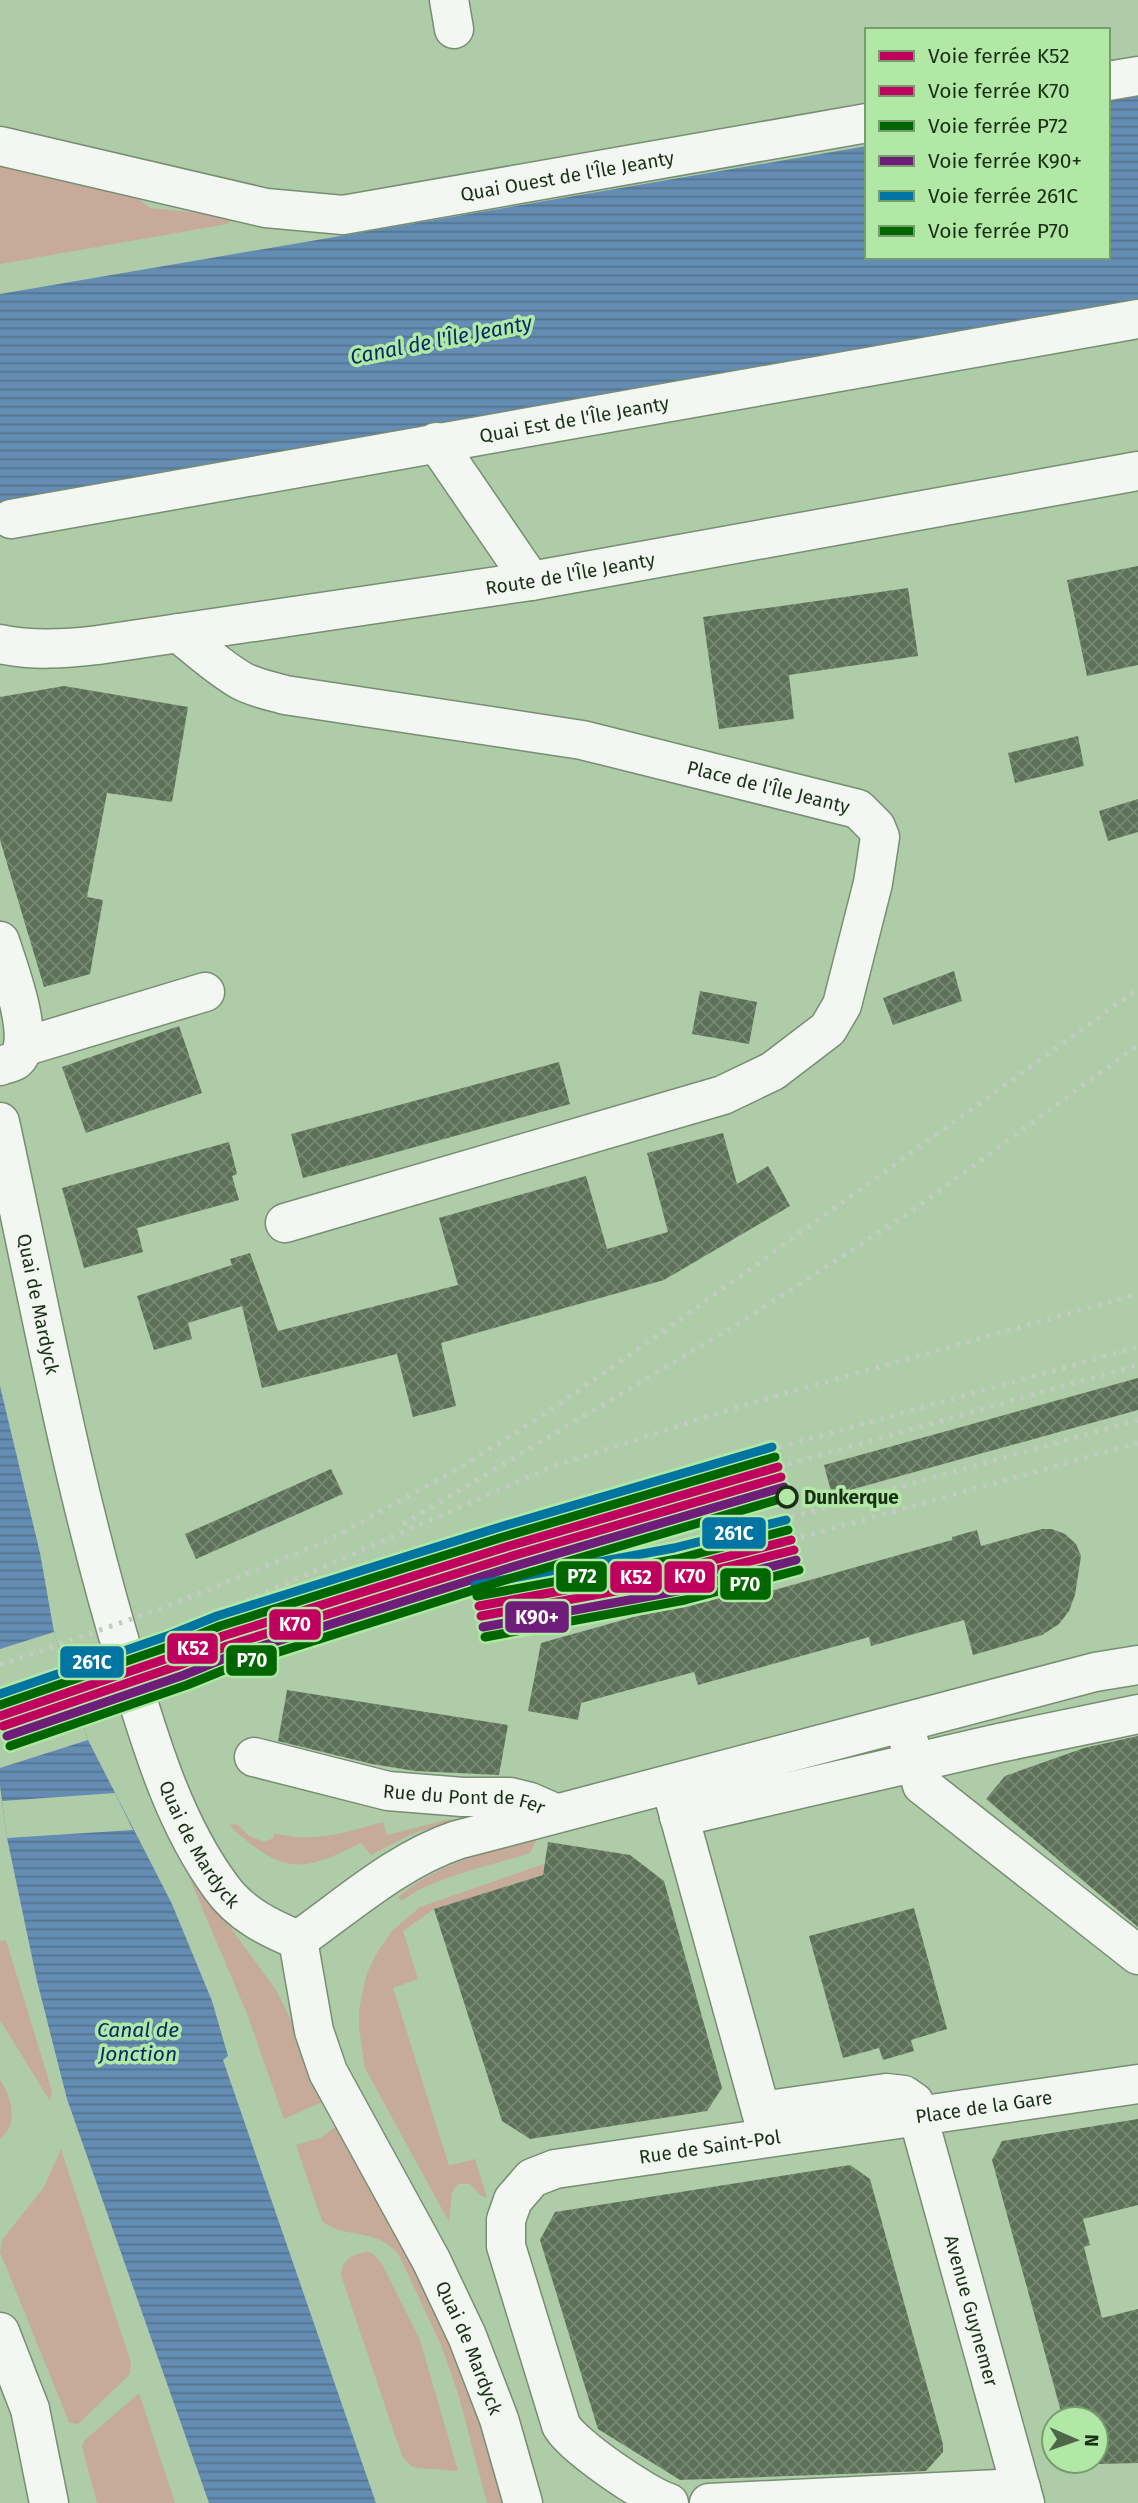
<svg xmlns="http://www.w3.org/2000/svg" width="1138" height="2503" font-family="'Fira Sans',sans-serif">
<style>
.grass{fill:#c6aa9a}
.water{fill:url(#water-rules)}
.pier{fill:#aecca8}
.building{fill:url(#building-cross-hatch)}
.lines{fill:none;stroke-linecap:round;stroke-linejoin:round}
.minor-casing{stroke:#778e72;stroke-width:41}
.major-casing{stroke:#778e72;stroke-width:41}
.minor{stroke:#f3f7f2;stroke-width:38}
.major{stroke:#f3f7f2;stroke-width:38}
.rail{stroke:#c2ccc1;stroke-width:5;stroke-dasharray:3.5 7;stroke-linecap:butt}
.rail-1-casing{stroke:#b1e8a5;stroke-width:14}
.rail-2-casing{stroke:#b1e8a5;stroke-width:14}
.rail-3-casing{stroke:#b1e8a5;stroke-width:14}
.rail-4-casing{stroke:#b1e8a5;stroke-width:14}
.rail-5-casing{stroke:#b1e8a5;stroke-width:14}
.rail-6-casing{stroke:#b1e8a5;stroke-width:14}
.rail-1{stroke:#bf005f;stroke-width:9}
.rail-2{stroke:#bf005f;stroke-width:9}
.rail-3{stroke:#060;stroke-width:9}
.rail-4{stroke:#6e1e78;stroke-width:9}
.rail-5{stroke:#0075a1;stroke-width:9}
.rail-6{stroke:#060;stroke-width:9}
.stop-dot{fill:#b1e8a5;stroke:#1a3016;stroke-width:3.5}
.labels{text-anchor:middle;stroke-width:7;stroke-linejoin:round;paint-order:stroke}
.street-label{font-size:19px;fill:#1a3016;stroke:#b1e8a5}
.stop-label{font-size:19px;font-weight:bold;fill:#1a3016;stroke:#b1e8a5;text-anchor:start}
.water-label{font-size:21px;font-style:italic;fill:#042c6c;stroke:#b1e8a5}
.line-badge{stroke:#b1e8a5;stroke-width:2.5}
.badge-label{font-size:19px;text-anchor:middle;font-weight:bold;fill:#fff}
</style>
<defs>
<pattern id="water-rules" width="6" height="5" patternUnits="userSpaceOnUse" patternTransform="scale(1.75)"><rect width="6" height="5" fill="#658cb3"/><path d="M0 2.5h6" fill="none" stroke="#527391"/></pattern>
<pattern id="building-cross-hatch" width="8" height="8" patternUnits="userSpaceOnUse" patternTransform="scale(1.75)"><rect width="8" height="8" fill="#5c7157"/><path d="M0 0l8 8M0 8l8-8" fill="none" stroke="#788974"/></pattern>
</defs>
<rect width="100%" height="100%" fill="#aecca8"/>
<path class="grass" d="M0 164 135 196 150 208 229 216 231 220 227 224 0 264Z
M450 1819 451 1821 412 1834 371 1855 361 1843C321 1862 295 1878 255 1847 246 1840 237 1834 230 1825L237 1824 249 1836 265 1842 273 1838 275 1833C313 1844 347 1832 383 1822L387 1835Z
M538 1837 530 1853C493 1865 430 1878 402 1901L398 1897C437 1864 490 1850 538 1837Z
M544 1864 543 1875 434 1909 403 1931 418 1979 393 1988 449 2166 475 2159 487 2198 481 2196 470 2184H458L452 2192 449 2222 365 2068 359 2028V2010L366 1976 375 1956 392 1931 420 1907Z
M192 1867 219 1912 276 1990 295 2028 324 2101 284 2119 248 2016 186 1870Z
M6 1940 52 2091 50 2101 0 2020V1941Z
M0 2080C12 2098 19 2124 0 2139Z
M337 2126C363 2173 391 2219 415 2267 452 2344 481 2421 504 2503H487L458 2393 441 2345 398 2253C373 2226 344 2240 322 2221L296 2145 320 2138Z
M61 2149 131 2363 130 2373 126 2378 78 2424 69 2422 0 2252 2 2240 44 2187Z
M366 2252 372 2253 382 2264 420 2340 458 2471 417 2468 411 2466 402 2456 341 2275C342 2260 352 2254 366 2252Z
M139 2393 175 2503H97L82 2446 85 2440Z"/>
<path class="water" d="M1138 90V313L0 508V294L867 146V257H1108V95Z
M0 1386 40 1553 54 1632 88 1740 172 1904 212 2001 228 2056 223 2060 376 2503H209L67 2099 37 1981 7 1838 0 1786Z"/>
<path class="pier" d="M54 1632 88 1740 0 1768V1649Z
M115 1793 133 1830 7 1838 2 1801Z"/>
<path class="building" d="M1138 566V665L1087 676 1067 580Z
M908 588 918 656 789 675 794 719 719 729 703 617Z
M64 686 188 707 172 802 107 793 87 897 103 900 90 974 44 987 0 840V697Z
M1078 736 1084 766 1015 783 1008 753Z
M1138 799V832L1108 841 1099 811Z
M954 971 962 1001 893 1025 883 998Z
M700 991 757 1002 749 1044 692 1034Z
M179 1026 202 1093 86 1133 62 1067Z
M559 1062 570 1104 303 1178 291 1134Z
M723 1133 737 1184 768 1166 790 1206 664 1280 441 1343 456 1406 413 1417 397 1354 262 1388 242 1306 188 1323 192 1339 154 1350 137 1296 232 1265 230 1259 250 1253 278 1331 458 1285 439 1218 586 1176 607 1249 668 1232 647 1153Z
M229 1142 237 1174 232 1176 239 1200 137 1228 143 1252 84 1268 62 1188Z
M1138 1378V1410L832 1495 824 1465Z
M331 1469 343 1494 196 1559 185 1534Z
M1042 1529H1052L1065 1534 1076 1544 1081 1556 1075 1595 1069 1611 1059 1624 1042 1635 973 1655 964 1620 871 1646 869 1637 698 1685 694 1672 581 1703 578 1720 528 1711 541 1643 744 1586 746 1598 952 1540V1537L977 1530 981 1546Z
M287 1690 508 1725 499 1775 415 1771 372 1764 278 1741Z
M1138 1736V1927L986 1799 1005 1776 1084 1748Z
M548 1842 630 1855 664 1881 722 2088 707 2111 530 2139 502 2121 434 1909 543 1875Z
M914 1908 947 2029 911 2040 914 2051 883 2060 879 2048 843 2058 809 1936Z
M1138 2119V2205L1083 2219 1090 2245 1084 2247 1102 2318 1138 2309V2463L1098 2464 1093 2461H1096V2419H1063L992 2160 1002 2141Z
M850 2165 870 2179 943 2444V2452L926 2471 680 2480 598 2429 540 2240 555 2212Z"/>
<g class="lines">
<g class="minor-casing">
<g id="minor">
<path d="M449 0 454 29"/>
<path d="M1108 81 1138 76"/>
<path id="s1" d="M0 146 266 208 343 215 867 123"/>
<path d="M436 442 531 581"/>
<path id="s2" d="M11 519 1138 319"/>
<path id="s3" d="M178 633C199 649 219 668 242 681 255 688 271 691 285 695L582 740 858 809 876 827 880 837 873 883 842 1005 828 1029 773 1071 723 1095 285 1223"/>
<path id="s4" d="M0 644C32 651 65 649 98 645L531 581 1138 471"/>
<path d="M0 941C7 964 38 1042 16 1060 12 1063 5 1064 0 1066"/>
<path d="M23 1047 205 992"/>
<path id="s5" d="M0 1122C40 1305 73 1490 128 1669 151 1744 174 1823 221 1887 240 1914 269 1928 298 1940"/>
<path d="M909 1742 922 1785 1138 1955"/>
<path id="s6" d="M254 1757 388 1791 463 1797H510L530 1802 555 1813"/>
<path d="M673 1794 768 2137"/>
<path d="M679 1817 999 1743 1138 1714"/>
<path d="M298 1940C349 1904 398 1860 457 1840L1095 1672 1138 1665"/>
<path id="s7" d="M298 1940 314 2031 328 2072 431 2260 467 2336 499 2419 523 2503"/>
<path id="s8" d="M761 2111 886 2093 904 2095 914 2102 1025 2503"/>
<path id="s9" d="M669 2503C646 2496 571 2445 561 2425L506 2246V2220L513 2200 532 2178 555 2169 1138 2084"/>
<path d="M709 2503 1021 2488"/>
</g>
</g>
<g class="major-casing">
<path id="major" d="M0 2332 30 2409 49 2503"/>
</g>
<use href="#minor" class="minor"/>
<use href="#major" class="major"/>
<path class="rail" d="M778 1467 1138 1365
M403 1524 736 1325 909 1213 1138 1045
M791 1540 1138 1443
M223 1636 305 1606 448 1546 569 1506 1138 1347
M241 1652 322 1626 420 1599 746 1530 1138 1420
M0 1665 163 1608 327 1541 461 1467 543 1415 667 1329 1138 989
M0 1691 171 1631 260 1595 551 1467 737 1407 1138 1294"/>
<g class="rail-1-casing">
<path id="rail-1" d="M479 1606 679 1569 791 1540
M0 1716 177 1655 223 1636 506 1547 778 1467"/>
</g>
<g class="rail-2-casing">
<path id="rail-2" d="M481 1616 681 1579 794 1550
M3 1726 180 1665 227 1646 509 1557 781 1477"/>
</g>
<g class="rail-3-casing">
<path id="rail-3" d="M477 1596 677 1559 788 1530
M0 1705 173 1645 220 1626 503 1537 775 1457"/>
</g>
<g class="rail-4-casing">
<path id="rail-4" d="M483 1627 683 1590 796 1560
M7 1736 184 1675 230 1656 512 1567 784 1487"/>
</g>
<g class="rail-5-casing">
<path id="rail-5" d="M475 1585 674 1548 786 1520
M0 1694 170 1635 217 1616 500 1527 772 1447"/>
</g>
<g class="rail-6-casing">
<path id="rail-6" d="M485 1637 685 1600 799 1570
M10 1746 187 1685 234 1666 515 1577 787 1497"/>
</g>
<use href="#rail-1" class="rail-1"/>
<use href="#rail-2" class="rail-2"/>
<use href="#rail-3" class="rail-3"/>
<use href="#rail-4" class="rail-4"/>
<use href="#rail-5" class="rail-5"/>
<use href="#rail-6" class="rail-6"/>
</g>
<circle class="stop-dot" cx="787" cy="1497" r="10"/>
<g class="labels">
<g class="street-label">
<text dy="7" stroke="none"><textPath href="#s1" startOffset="578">Quai Ouest de l'Île Jeanty</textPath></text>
<text dy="7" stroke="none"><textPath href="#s2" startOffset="572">Quai Est de l'Île Jeanty</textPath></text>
<text dy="7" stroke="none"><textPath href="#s4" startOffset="576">Route de l'Île Jeanty</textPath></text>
<text dy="7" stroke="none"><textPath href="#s3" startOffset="618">Place de l'Île Jeanty</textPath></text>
<text dy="7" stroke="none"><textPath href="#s5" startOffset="186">Quai de Mardyck</textPath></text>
<text dy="7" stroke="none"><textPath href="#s6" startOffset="215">Rue du Pont de Fer</textPath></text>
<text dy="7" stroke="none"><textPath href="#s5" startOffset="752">Quai de Mardyck</textPath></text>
<text dy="7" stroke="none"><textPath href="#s9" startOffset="856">Place de la Gare</textPath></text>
<text dy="7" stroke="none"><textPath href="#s9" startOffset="579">Rue de Saint-Pol</textPath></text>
<text dy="7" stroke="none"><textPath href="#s8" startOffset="373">Avenue Guynemer</textPath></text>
<text dy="7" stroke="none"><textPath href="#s7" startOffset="446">Quai de Mardyck</textPath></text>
</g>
<g class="stop-label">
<text x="804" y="1504">Dunkerque</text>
</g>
<g class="water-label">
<text transform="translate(441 340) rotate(-11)" y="7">Canal de l'Île Jeanty</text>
<text x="138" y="2037">Canal de<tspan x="138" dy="24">Jonction</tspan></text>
</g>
</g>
<g class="line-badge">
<rect x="701" y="1516" width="66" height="34" rx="7" fill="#0075a1"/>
<rect x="555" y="1560" width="53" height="33" rx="7" fill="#060"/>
<rect x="663" y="1560" width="53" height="34" rx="7" fill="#bf005f"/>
<rect x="609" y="1560" width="54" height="34" rx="7" fill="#bf005f"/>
<rect x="719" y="1567" width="53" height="34" rx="7" fill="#060"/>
<rect x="504" y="1600" width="66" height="34" rx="7" fill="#6e1e78"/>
<rect x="268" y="1608" width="54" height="33" rx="7" fill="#bf005f"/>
<rect x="166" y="1632" width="53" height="33" rx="7" fill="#bf005f"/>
<rect x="225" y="1644" width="53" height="33" rx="7" fill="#060"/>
<rect x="59" y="1645" width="66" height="34" rx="7" fill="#0075a1"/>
</g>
<g class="badge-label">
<text x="734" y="1540">261C</text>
<text x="582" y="1583">P72</text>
<text x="690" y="1583">K70</text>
<text x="636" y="1584">K52</text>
<text x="745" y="1591">P70</text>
<text x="537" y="1624">K90+</text>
<text x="295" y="1631">K70</text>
<text x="193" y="1655">K52</text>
<text x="252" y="1667">P70</text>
<text x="92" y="1669">261C</text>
</g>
<rect x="865" y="28" width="245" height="231" fill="#b1e8a5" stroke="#759e6c" stroke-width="2"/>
<rect x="879" y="51" width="35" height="10" fill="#bf005f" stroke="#759e6c" stroke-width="2"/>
<text x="928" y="63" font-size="21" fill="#1a3016">Voie ferrée K52</text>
<rect x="879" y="86" width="35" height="10" fill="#bf005f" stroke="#759e6c" stroke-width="2"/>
<text x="928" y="98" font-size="21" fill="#1a3016">Voie ferrée K70</text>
<rect x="879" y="121" width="35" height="10" fill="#006600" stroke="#759e6c" stroke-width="2"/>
<text x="928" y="133" font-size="21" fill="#1a3016">Voie ferrée P72</text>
<rect x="879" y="156" width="35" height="10" fill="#6e1e78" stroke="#759e6c" stroke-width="2"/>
<text x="928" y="168" font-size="21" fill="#1a3016">Voie ferrée K90+</text>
<rect x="879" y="191" width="35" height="10" fill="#0075a1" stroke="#759e6c" stroke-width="2"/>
<text x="928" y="203" font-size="21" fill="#1a3016">Voie ferrée 261C</text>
<rect x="879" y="226" width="35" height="10" fill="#006600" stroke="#759e6c" stroke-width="2"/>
<text x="928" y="238" font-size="21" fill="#1a3016">Voie ferrée P70</text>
<g transform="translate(1075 2440) rotate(92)"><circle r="33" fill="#b1e8a5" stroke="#759e6c" stroke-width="2"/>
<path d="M0-5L12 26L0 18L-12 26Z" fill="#4e6749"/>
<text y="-10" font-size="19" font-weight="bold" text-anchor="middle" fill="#1a3016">N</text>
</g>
</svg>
